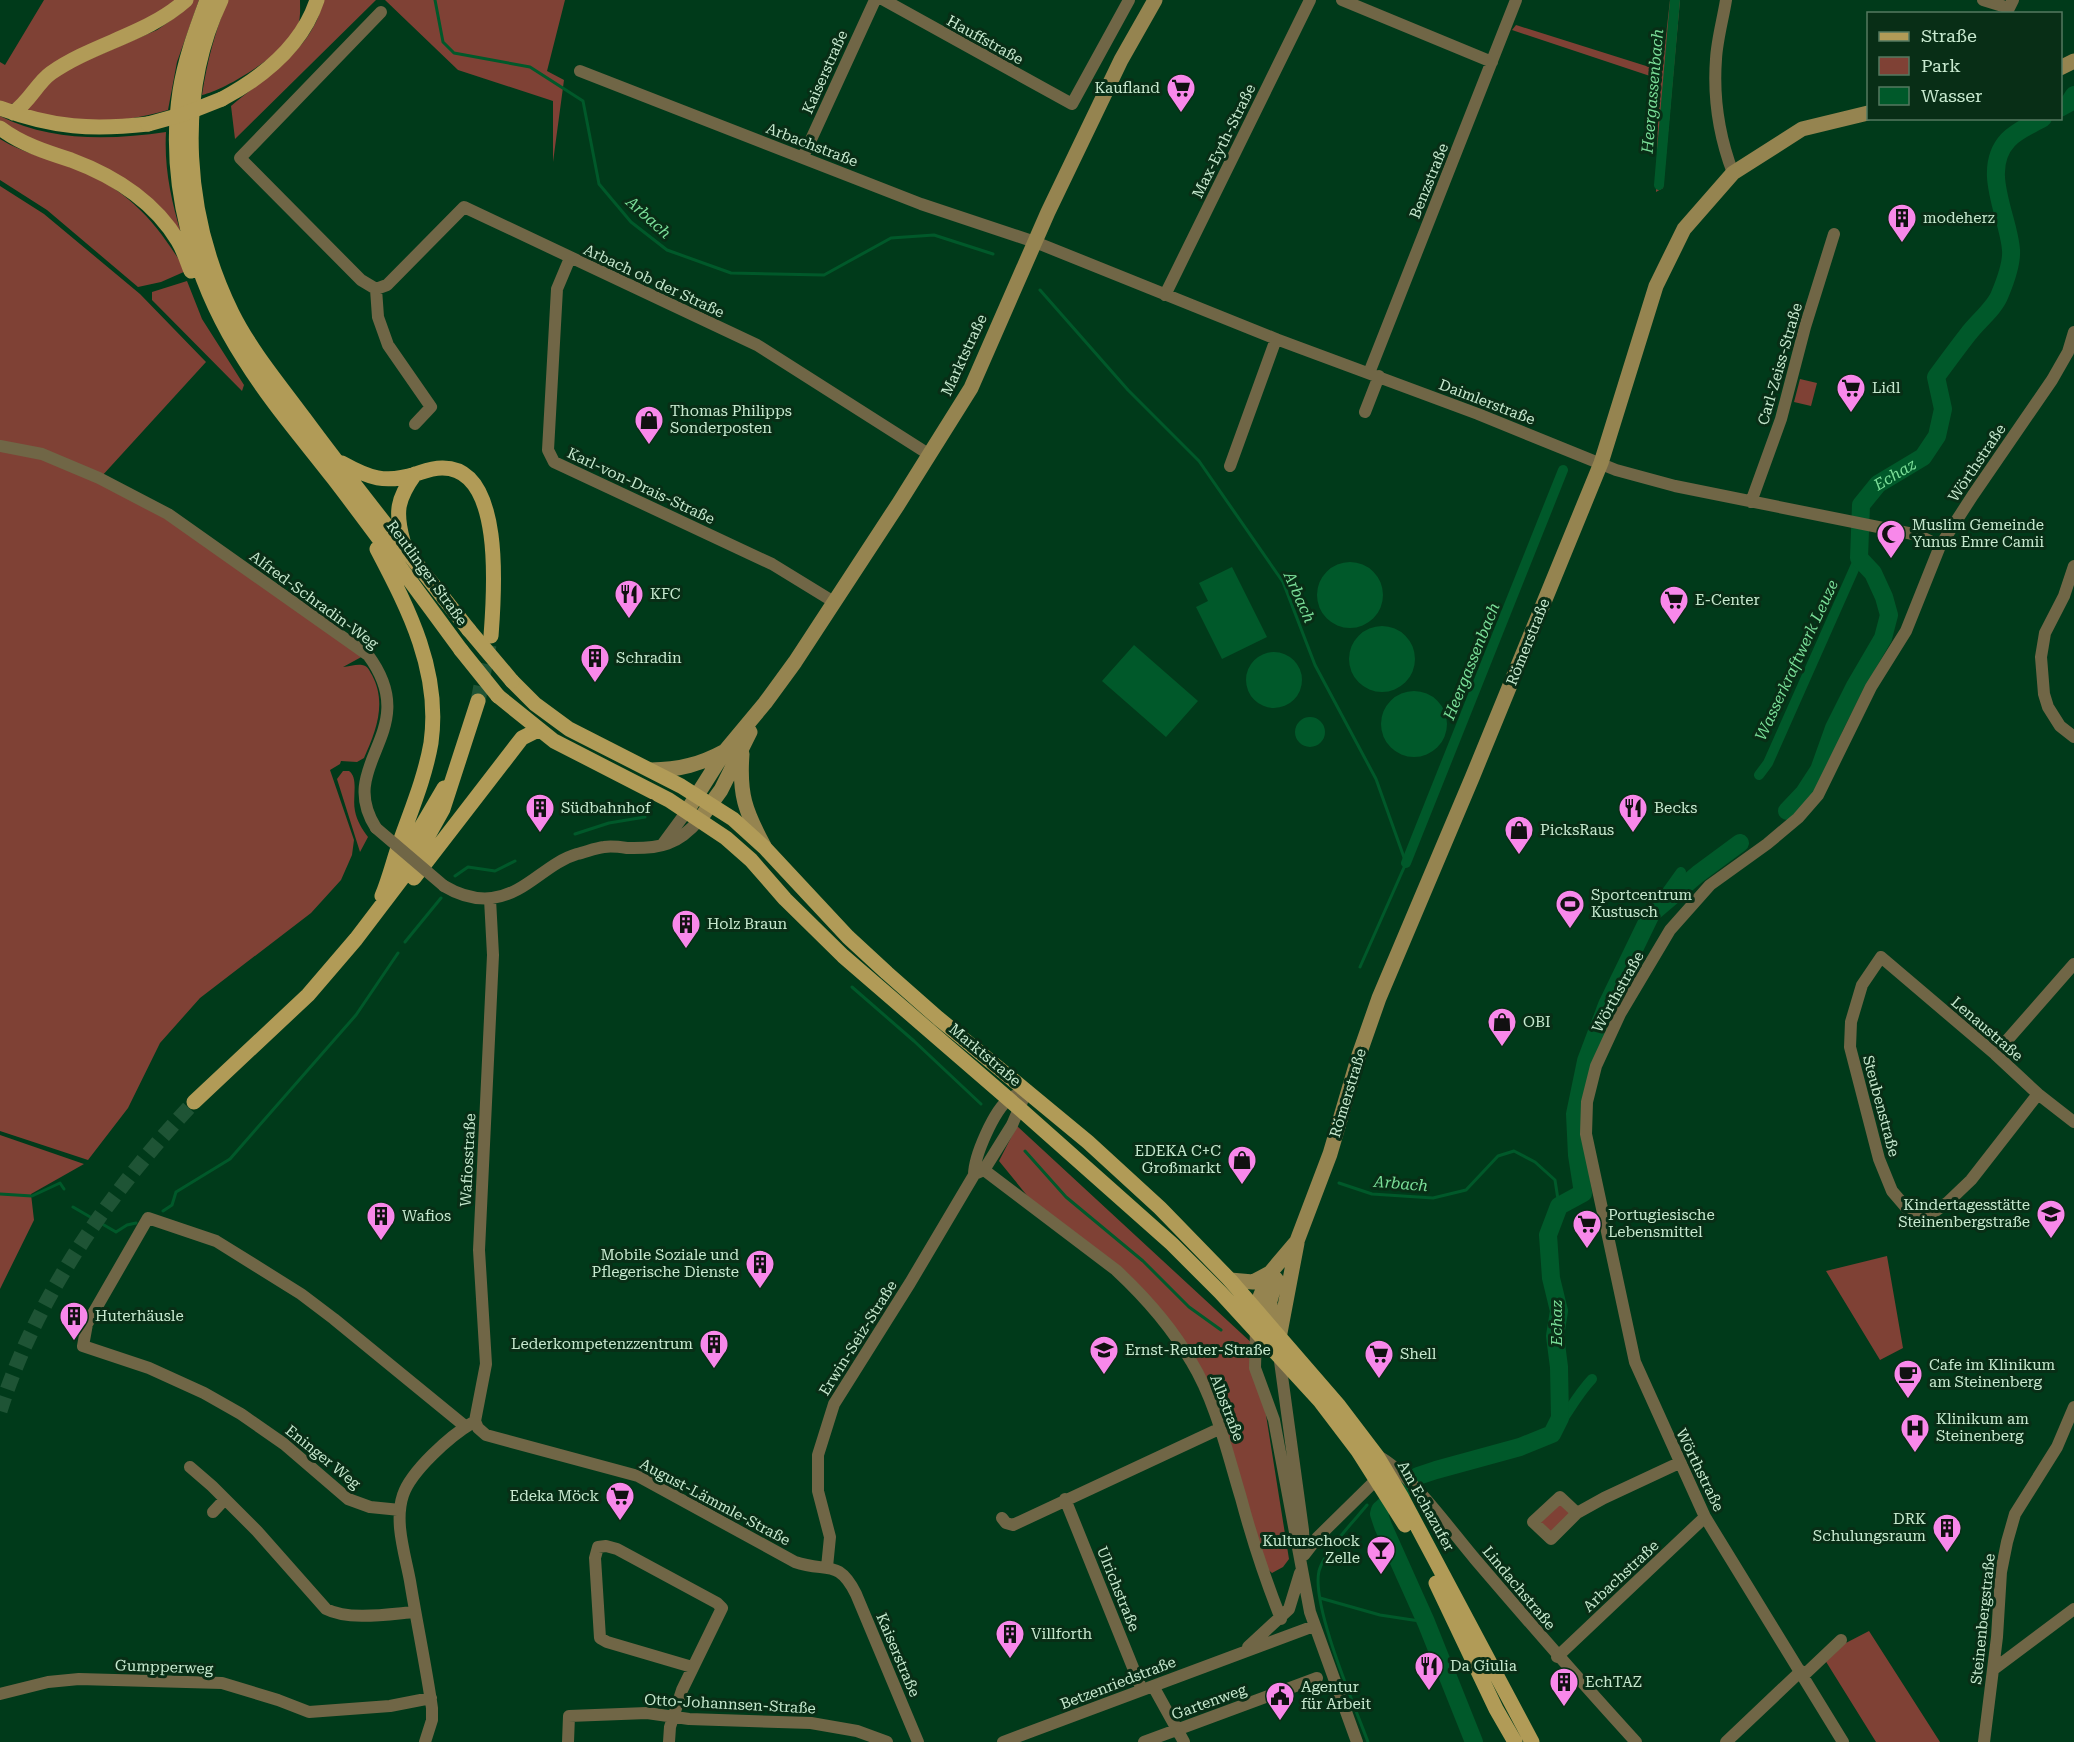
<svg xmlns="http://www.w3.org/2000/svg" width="2074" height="1742" font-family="'Roboto Serif',serif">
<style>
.green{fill:#7f4135}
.water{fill:#00592a}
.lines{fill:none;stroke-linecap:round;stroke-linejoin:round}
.stream{stroke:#00592a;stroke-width:3}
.canal{stroke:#00592a;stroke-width:10}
.river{stroke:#00592a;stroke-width:18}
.primary-tunnel{stroke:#1e5435;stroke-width:15;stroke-dasharray:15 8;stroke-linecap:butt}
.minor{stroke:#706646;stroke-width:12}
.secondary{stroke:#958450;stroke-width:15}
.primary{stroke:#b19b57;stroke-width:15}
.minor-bridge{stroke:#706646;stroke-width:12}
.primary-bridge{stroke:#b19b57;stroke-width:15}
.labels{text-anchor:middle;stroke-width:6;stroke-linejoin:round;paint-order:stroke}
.street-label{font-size:15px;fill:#c7e9cf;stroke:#082e16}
.poi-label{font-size:15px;fill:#c7e9cf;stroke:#082e16;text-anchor:start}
.water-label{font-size:16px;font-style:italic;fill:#7ade98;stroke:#082e16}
</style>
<rect width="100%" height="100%" fill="#003a1a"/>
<path class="green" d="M44 0H177L153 19 90 45 18 102 8 105 0 103V62L5 65Z
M193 0H199L177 62 168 110C136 119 99 125 65 120 52 118 38 114 24 112L52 80 67 69 157 30 180 14Z
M228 0H300C300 9 301 19 297 28 287 52 226 90 202 95 207 62 215 31 228 0Z
M323 0H376L235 139 231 106C265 77 315 48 323 0Z
M385 0H565L547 71 564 80 553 162V101L458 70Z
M1670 0H1680L1663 188 1656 192 1659 79 1512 30 1516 25 1662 71Z
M0 116C51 142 111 140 166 132 164 167 171 200 181 233L167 215 34 143 0 122Z
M0 139C24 154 51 159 77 169 130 191 156 222 186 271L161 282 138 287 47 210 0 180Z
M0 186 44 214 140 294 206 362 101 477 0 445Z
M187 281 202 319 244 385 242 391 152 300V292Z
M1800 379 1817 383 1811 406 1794 402Z
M0 447 41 455 167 515 365 655 343 667C349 667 356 664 362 665 368 666 369 670 372 675 387 703 376 731 364 758L357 762 341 761 340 764 330 770 354 840 352 855 341 880 311 913 200 998 160 1043 128 1108 88 1160 0 1131Z
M343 771H349C359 778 352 798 355 811 357 821 362 829 368 837L360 852 337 779Z
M1017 1126 1255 1346 1289 1559 1283 1567 1272 1573 1264 1566 1225 1426 1159 1309 1047 1220 999 1161Z
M0 1135 84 1164 31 1194 34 1220 0 1289Z
M1887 1256 1903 1348 1880 1360 1826 1271Z
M1561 1501 1572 1513 1551 1534 1539 1522Z
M1869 1631 1940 1742H1876L1825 1660 1842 1645Z"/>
<path class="water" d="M1317 595a33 33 0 1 1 66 0a33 33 0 1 1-66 0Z
M1232 567 1267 637 1222 659 1196 607 1208 601 1199 583Z
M1349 659a33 33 0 1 1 66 0a33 33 0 1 1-66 0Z
M1134 645 1198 701 1166 737 1102 681Z
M1246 680a28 28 0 1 1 56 0a28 28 0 1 1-56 0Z
M1381 724a33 33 0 1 1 66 0a33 33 0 1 1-66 0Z
M1295 732a15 15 0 1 1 30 0a15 15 0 1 1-30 0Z"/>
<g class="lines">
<path class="stream" d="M435 0 443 42 454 53 530 67 583 101 599 184 631 222 667 250 731 273 824 275 891 238 934 235 993 254
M1040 290 1128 390 1199 461 1283 582 1315 665 1376 779 1406 863 1360 967
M575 834 609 823 645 817
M455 876 468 867 495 871 515 861
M405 942 441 898
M852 987 914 1041 981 1104
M1025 1151 1066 1197 1143 1261 1189 1307 1221 1330
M1339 1183 1372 1194 1433 1198 1466 1190 1498 1156 1514 1151 1535 1162 1555 1180 1559 1206
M0 1194 32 1196 60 1183 64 1189
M73 1207 116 1232 127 1225 136 1223
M163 1211 172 1205 176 1192 230 1159 356 1015 398 953
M1367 1505C1354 1521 1324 1552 1319 1571 1311 1605 1355 1707 1368 1742
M1320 1598 1380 1615 1426 1622"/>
<path class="canal" d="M1659 185 1675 0
M1759 775 1768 763 1859 558
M1406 863 1563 470
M1651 914 1681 872
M1552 1434C1567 1416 1575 1397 1592 1379"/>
<g class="river">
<path d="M2060 108 2069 103 2074 95"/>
<path id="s1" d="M1787 811 1804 793 1819 770 1834 728 1855 686 1883 638 1889 615 1884 597 1873 573 1859 558 1861 505 1878 484 1923 457 1937 436 1943 409 1936 377C1947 362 1958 347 1969 333 1978 321 1995 308 2000 294 2005 282 2012 263 2011 250 2009 217 1980 170 2008 140 2017 130 2031 125 2043 118"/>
<path d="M1474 1742 1426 1622 1383 1526 1379 1514 1380 1510 1418 1476 1436 1470 1520 1447 1552 1434 1560 1418 1559 1367 1555 1336 1559 1311 1551 1278 1548 1235 1559 1206 1583 1193 1577 1155 1575 1114 1586 1061 1607 1005 1651 914 1698 874 1740 843"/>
</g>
<path class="primary-tunnel" d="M478 701 489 645
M0 1411C37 1294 111 1191 194 1102"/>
<path class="minor" d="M884 0 1072 104 1129 0
M1342 0 1492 62
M1726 0C1723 19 1717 40 1716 59 1713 99 1719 136 1733 173
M1983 0 2009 8 2013 0
M381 12 240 158 361 280 376 289 387 285 464 207 757 345 930 455
M580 71 921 204 1035 242 1276 339 1478 414 1616 470 1675 486 1918 535 1940 546
M803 157 875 0
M570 258 557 289 548 450 554 462 772 564 834 602
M376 289 378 317 388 345 431 407 415 424
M1165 295 1310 0
M1369 373 1516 0
M1365 412 1379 376
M0 446 42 454 99 478 168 514 368 655C425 732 334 763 376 828
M1230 466 1276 339
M1751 502 1781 419 1805 327 1834 234
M2074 566 2064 596 2045 633 2041 657 2044 694 2048 707 2060 726 2074 737
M662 845 687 811
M444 886C459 895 474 900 492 898 526 894 546 863 577 854 586 852 595 848 604 847 611 846 620 847 627 848 660 849 678 845 700 819
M1995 1054 2074 964
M2038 1094 1971 1180 1948 1202 1937 1210 1923 1215 1910 1212 1892 1191 1879 1159 1850 1047 1851 1022 1862 985 1881 957 1995 1054 2038 1094 2074 1122
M984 1170 1116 1270C1145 1297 1171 1326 1191 1361 1216 1402 1227 1452 1241 1498 1252 1539 1265 1579 1281 1619
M977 1173 984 1170 1012 1125 1027 1090
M1256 1328 1255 1368 1274 1420 1310 1612 1357 1742
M1279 1354 1303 1530 1304 1554
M475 1421 478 1428 486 1435 638 1476 795 1562C827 1573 838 1558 856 1594L918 1742
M475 1421 486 1364 479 1250 493 955 490 899
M1378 1456C1409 1472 1451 1531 1475 1559 1528 1621 1581 1682 1636 1742
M190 1467 212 1486 257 1531 326 1609C349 1621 390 1614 415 1612
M1065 1499 1142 1690
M400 1510 370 1507 348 1499 284 1444 241 1414 204 1393 149 1368 83 1346 87 1324 148 1218 216 1241 301 1294 334 1319 466 1427
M213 1512 225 1499
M1577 1513 1560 1497 1533 1522 1551 1539 1577 1513 1604 1498 1679 1463
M1002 1518 1006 1523 1013 1525 1221 1428
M1304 1555 1318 1537 1377 1479
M827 1567 830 1537 818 1491V1455L834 1404 910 1283 974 1175C974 1156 994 1110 1010 1098 1015 1095 1022 1093 1027 1090
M1248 1647 1289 1609 1300 1573
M1557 1657 1705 1517
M1994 1669 2074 1609
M1803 1676 1841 1640
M1153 1686 1184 1742
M0 1694 48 1682 79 1679 222 1683 278 1700 309 1712 390 1706 431 1698
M425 1742 432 1720V1708C426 1666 417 1624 410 1581 405 1554 394 1522 403 1495 411 1471 450 1436 472 1423
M568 1742 569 1716 647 1713 689 1719 811 1723 857 1731 887 1742
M669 1742 670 1727 682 1690 722 1608 717 1603 617 1549 606 1546 598 1547 595 1558 600 1638 607 1642 692 1667
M1003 1742 1314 1626
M1144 1742 1317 1678
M1726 1742 1801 1671
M1843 1742 1705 1517 1635 1362 1586 1134 1587 1102 1596 1066 1620 1014 1670 930 1710 885 1767 844 1798 818 1818 795 1871 687 1906 631 1940 546 1973 495 2052 380 2068 352 2074 332
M1984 1742 1997 1637 2001 1572 2007 1542 2015 1514 2057 1447 2074 1407"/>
<path class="secondary" d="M2060 68 2074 61
M742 754C739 794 745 811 764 846
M651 770C679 770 701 764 725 751
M687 811 725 751 765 703 795 662 899 503 971 388 1048 212 1121 60 1155 0
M700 819 721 790 750 732
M1230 1280 1253 1282 1270 1273
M1255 1309 1270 1273 1297 1241 1330 1154 1359 1055 1379 998 1472 778 1601 463 1656 286 1684 229 1733 173 1802 129 1868 113
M1270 1335V1301L1276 1279
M1279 1338 1297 1243"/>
<path class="primary" d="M207 0C196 30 185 59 180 91 166 184 194 281 244 359 270 401 303 439 334 479 377 535 419 593 461 650
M221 0C175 97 185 218 232 313 251 351 279 384 304 418 357 490 414 560 469 630
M222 99C263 77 302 46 317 0
M0 108C53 128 93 130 148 124
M13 113C30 101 37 83 51 73 94 43 147 35 186 0
M0 128C21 144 46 152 71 160 114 176 154 201 178 241 184 251 187 261 191 271
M342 463C369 478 385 484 416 474 425 471 432 468 442 468 505 467 494 596 491 636
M403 541C395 512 397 499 415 474
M377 549C409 610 441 672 431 743 425 777 412 808 401 839 394 858 390 877 382 896
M512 681 535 704 569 729 681 786 733 819 765 848 848 937 887 973 938 1018 1088 1142 1160 1208 1230 1280 1339 1406 1377 1456 1401 1496 1532 1742
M498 696 554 741 669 800 726 838 751 860 785 899 843 956 1020 1109 1172 1244 1220 1292 1320 1401 1358 1451 1405 1525
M400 863 444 788
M414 878 522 738 538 730
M194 1102 308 995 356 939 410 868 443 809 478 701
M1436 1583 1496 1709 1515 1742"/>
<path class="minor-bridge" d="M376 828 444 886"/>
<path class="primary-bridge" d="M148 124 184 114 222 99
M469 630 512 681
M461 650 498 696"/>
</g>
<defs>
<g id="supermarket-pin" transform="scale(1.5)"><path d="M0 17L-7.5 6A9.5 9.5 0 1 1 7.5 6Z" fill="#f888ea" stroke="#082e16"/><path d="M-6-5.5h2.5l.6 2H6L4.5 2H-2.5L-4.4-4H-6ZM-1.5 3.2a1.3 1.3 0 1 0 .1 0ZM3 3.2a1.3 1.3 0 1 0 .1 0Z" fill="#111"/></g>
<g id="building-pin" transform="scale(1.5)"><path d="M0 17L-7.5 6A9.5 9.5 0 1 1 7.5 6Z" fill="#f888ea" stroke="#082e16"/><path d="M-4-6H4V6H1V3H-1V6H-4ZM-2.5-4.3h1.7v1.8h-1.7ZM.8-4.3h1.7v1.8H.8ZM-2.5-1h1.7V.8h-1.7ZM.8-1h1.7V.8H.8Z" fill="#111"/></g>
<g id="shop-pin" transform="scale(1.5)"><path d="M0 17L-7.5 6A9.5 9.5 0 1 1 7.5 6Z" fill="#f888ea" stroke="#082e16"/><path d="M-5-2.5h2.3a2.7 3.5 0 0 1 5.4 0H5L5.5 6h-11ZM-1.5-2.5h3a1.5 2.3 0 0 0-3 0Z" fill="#111"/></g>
<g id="mosque-pin" transform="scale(1.5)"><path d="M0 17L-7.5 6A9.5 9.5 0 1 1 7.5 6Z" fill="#f888ea" stroke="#082e16"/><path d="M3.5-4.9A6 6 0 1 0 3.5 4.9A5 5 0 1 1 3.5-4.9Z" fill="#111"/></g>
<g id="restaurant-pin" transform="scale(1.5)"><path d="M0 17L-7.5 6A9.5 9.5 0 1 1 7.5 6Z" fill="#f888ea" stroke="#082e16"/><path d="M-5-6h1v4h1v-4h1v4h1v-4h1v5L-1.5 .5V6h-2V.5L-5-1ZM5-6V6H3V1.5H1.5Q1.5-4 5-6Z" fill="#111"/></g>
<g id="stadium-pin" transform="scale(1.5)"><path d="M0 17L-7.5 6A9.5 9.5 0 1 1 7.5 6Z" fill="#f888ea" stroke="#082e16"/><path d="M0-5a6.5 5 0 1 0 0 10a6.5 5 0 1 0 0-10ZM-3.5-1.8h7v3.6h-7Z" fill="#111"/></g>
<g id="school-pin" transform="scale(1.5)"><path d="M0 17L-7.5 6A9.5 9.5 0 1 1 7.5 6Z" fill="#f888ea" stroke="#082e16"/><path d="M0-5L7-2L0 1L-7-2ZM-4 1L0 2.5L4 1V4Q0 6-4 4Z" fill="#111"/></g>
<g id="cafe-pin" transform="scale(1.5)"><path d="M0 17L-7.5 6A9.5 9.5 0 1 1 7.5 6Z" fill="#f888ea" stroke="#082e16"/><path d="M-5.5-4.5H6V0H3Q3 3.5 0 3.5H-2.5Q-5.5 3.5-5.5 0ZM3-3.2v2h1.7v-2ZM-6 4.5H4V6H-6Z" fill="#111"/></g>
<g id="hospital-pin" transform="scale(1.5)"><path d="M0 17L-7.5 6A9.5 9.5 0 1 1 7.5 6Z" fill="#f888ea" stroke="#082e16"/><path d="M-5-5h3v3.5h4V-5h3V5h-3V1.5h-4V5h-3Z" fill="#111"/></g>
<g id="bar-pin" transform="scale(1.5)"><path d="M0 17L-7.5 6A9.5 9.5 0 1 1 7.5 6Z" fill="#f888ea" stroke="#082e16"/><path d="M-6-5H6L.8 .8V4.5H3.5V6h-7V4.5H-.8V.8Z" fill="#111"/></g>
<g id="civic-pin" transform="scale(1.5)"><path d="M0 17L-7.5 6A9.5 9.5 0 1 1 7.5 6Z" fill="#f888ea" stroke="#082e16"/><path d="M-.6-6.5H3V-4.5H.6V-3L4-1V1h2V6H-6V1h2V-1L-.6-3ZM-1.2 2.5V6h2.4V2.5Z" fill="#111"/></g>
</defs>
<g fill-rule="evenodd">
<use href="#supermarket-pin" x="1181" y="88"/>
<use href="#building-pin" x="1902" y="218"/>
<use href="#supermarket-pin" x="1851" y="388"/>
<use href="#shop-pin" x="649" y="420"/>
<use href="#mosque-pin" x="1891" y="534"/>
<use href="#restaurant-pin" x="629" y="594"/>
<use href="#supermarket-pin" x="1674" y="600"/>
<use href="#building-pin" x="595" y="658"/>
<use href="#building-pin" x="540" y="808"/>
<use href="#restaurant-pin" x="1633" y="808"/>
<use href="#shop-pin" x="1519" y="830"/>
<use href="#stadium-pin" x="1570" y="904"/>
<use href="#building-pin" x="686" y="924"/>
<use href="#shop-pin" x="1502" y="1022"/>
<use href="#shop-pin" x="1242" y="1160"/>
<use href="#school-pin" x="2051" y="1214"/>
<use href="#building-pin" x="381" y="1216"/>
<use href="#supermarket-pin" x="1587" y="1224"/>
<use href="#building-pin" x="760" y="1264"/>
<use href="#building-pin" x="74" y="1316"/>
<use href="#building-pin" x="714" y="1344"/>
<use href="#school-pin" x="1104" y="1350"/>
<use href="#supermarket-pin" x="1379" y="1354"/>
<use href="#cafe-pin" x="1908" y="1374"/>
<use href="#hospital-pin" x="1915" y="1428"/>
<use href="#supermarket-pin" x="620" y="1496"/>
<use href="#building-pin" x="1947" y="1528"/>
<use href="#bar-pin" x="1381" y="1550"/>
<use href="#building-pin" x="1010" y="1634"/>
<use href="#restaurant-pin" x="1429" y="1666"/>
<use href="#building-pin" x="1564" y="1682"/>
<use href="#civic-pin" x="1280" y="1696"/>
</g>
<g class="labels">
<g class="street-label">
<text transform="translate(985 40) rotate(29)" y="5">Hauffstraße</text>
<text transform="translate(825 72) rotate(-66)" y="5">Kaiserstraße</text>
<text transform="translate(1224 141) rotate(-64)" y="5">Max-Eyth-Straße</text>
<text transform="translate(812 145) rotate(21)" y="5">Arbachstraße</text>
<text transform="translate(1429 181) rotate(-68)" y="5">Benzstraße</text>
<text transform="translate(654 281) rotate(25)" y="5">Arbach ob der Straße</text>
<text transform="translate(964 355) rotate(-65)" y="5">Marktstraße</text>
<text transform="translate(1780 364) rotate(-74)" y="5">Carl-Zeiss-Straße</text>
<text transform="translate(1487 402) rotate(21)" y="5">Daimlerstraße</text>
<text transform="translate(1977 463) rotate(-56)" y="5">Wörthstraße</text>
<text transform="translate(641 486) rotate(25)" y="5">Karl-von-Drais-Straße</text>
<text transform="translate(427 573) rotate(54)" y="5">Reutlinger Straße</text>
<text transform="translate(314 600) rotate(36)" y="5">Alfred-Schradin-Weg</text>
<text transform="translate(1528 642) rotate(-68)" y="5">Römerstraße</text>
<text transform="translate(1618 992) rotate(-61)" y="5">Wörthstraße</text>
<text transform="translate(1987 1029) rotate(41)" y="5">Lenaustraße</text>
<text transform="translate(985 1055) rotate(40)" y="5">Marktstraße</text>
<text transform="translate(1348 1093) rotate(-73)" y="5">Römerstraße</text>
<text transform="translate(1881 1106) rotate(75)" y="5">Steubenstraße</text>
<text transform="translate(468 1160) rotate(-87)" y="5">Wafiosstraße</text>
<text transform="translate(858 1338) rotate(-58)" y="5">Erwin-Seiz-Straße</text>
<text transform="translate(1227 1408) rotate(69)" y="5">Albstraße</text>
<text transform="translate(323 1457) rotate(39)" y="5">Eninger Weg</text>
<text transform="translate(1700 1470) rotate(64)" y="5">Wörthstraße</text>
<text transform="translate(715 1502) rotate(28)" y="5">August-Lämmle-Straße</text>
<text transform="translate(1426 1506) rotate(61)" y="5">Am Echazufer</text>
<text transform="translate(1621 1576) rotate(-43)" y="5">Arbachstraße</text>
<text transform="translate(1519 1588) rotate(50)" y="5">Lindachstraße</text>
<text transform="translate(1118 1589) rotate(68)" y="5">Ulrichstraße</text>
<text transform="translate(1983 1619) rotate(-84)" y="5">Steinenbergstraße</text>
<text transform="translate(898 1655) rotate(67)" y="5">Kaiserstraße</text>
<text transform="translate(164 1667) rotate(2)" y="5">Gumpperweg</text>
<text transform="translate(1118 1683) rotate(-21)" y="5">Betzenriedstraße</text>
<text transform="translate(1209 1702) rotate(-20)" y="5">Gartenweg</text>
<text transform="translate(730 1704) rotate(3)" y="5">Otto-Johannsen-Straße</text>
</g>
<g class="poi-label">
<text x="1160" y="93" text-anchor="end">Kaufland</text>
<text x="1923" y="223">modeherz</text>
<text x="1872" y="393">Lidl</text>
<text x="670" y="416">Thomas Philipps<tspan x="670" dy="17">Sonderposten</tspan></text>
<text x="1912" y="530">Muslim Gemeinde<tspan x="1912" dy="17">Yunus Emre Camii</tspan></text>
<text x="650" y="599">KFC</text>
<text x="1695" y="605">E-Center</text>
<text x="616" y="663">Schradin</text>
<text x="561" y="813">Südbahnhof</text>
<text x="1654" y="813">Becks</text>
<text x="1540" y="835">PicksRaus</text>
<text x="1591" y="900">Sportcentrum<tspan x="1591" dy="17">Kustusch</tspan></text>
<text x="707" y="929">Holz Braun</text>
<text x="1523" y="1027">OBI</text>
<text x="1221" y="1156" text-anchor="end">EDEKA C+C<tspan x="1221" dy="17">Großmarkt</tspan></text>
<text x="2030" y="1210" text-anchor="end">Kindertagesstätte<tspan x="2030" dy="17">Steinenbergstraße</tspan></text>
<text x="1608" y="1220">Portugiesische<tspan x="1608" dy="17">Lebensmittel</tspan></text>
<text x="402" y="1221">Wafios</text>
<text x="739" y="1260" text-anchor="end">Mobile Soziale und<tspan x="739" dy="17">Pflegerische Dienste</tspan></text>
<text x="95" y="1321">Huterhäusle</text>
<text x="693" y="1349" text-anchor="end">Lederkompetenzzentrum</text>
<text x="1125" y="1355">Ernst-Reuter-Straße</text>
<text x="1400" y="1359">Shell</text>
<text x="1929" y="1370">Cafe im Klinikum<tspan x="1929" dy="17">am Steinenberg</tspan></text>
<text x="1936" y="1424">Klinikum am<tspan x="1936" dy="17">Steinenberg</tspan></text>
<text x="599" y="1501" text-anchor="end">Edeka Möck</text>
<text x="1926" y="1524" text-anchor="end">DRK<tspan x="1926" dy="17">Schulungsraum</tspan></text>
<text x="1360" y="1546" text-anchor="end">Kulturschock<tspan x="1360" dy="17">Zelle</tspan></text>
<text x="1031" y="1639">Villforth</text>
<text x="1450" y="1671">Da Giulia</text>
<text x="1585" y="1687">EchTAZ</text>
<text x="1301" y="1692">Agentur<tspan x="1301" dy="17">für Arbeit</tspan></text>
</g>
<g class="water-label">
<text transform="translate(1652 91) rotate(-85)" y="6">Heergassenbach</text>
<text transform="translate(649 217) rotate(42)" y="6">Arbach</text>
<text dy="6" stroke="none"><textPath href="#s1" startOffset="388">Echaz</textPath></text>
<text transform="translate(1300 597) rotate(66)" y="6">Arbach</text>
<text transform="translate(1796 660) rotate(-65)" y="6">Wasserkraftwerk Leuze</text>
<text transform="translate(1471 661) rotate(-68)" y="6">Heergassenbach</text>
<text transform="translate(1401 1183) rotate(5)" y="6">Arbach</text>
<text transform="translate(1556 1323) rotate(-90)" y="6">Echaz</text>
</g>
</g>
<rect x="1867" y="12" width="195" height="108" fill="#082e16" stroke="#547960" stroke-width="1.5"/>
<rect x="1879" y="32" width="30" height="9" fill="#b19b57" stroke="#547960" stroke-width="1.5"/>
<text x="1921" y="42" font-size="18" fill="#c7e9cf">Straße</text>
<rect x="1879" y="57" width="30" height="18" fill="#7f4135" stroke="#547960" stroke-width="1.5"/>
<text x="1921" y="72" font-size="18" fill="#c7e9cf">Park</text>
<rect x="1879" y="87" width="30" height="18" fill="#00592a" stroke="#547960" stroke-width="1.5"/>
<text x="1921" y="102" font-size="18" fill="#c7e9cf">Wasser</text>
</svg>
